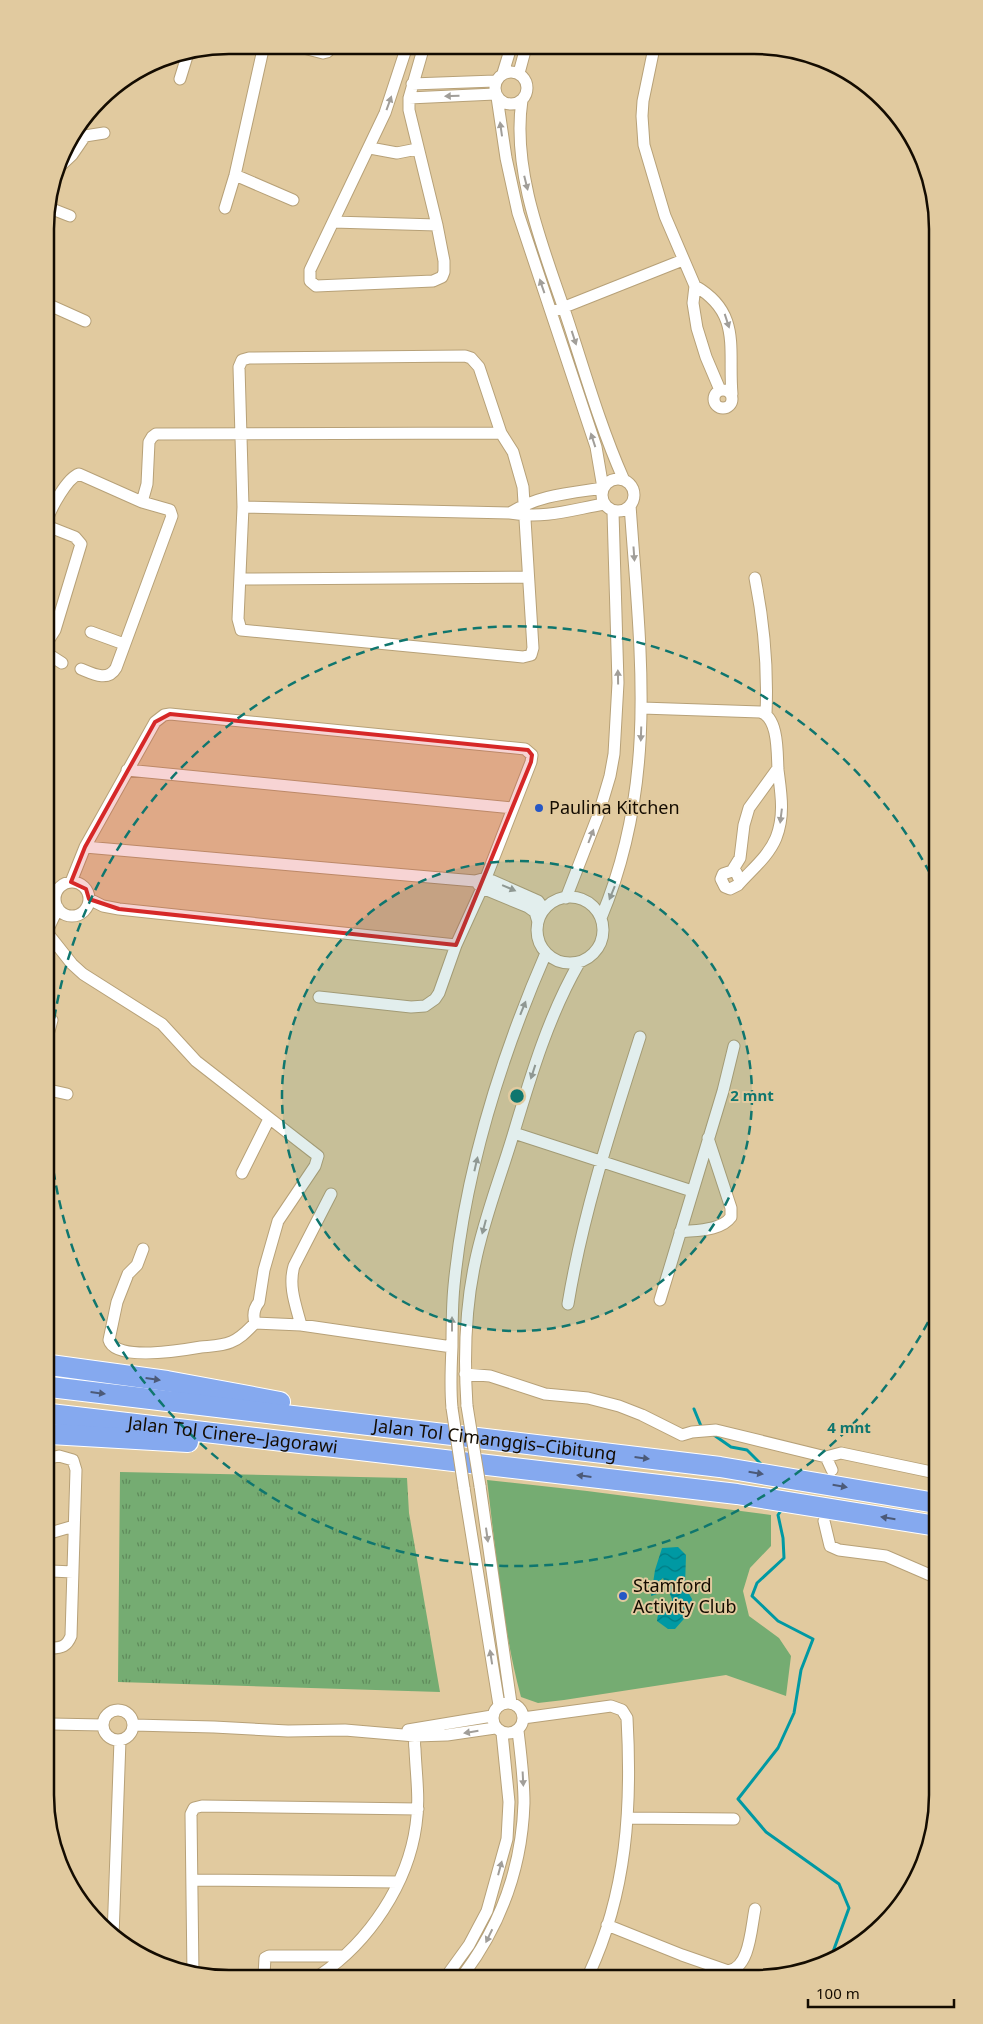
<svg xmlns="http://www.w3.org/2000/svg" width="983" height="2024" font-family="'Noto Sans',sans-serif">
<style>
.grass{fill:url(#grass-tufts)}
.pitch{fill:#75ac72}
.water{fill:url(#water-waves)}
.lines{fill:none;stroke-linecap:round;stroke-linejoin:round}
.stream{stroke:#0099a3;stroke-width:3}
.minor-casing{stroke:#b7a178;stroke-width:13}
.motorway-casing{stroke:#fff;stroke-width:22}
.minor{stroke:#fff;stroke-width:11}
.motorway{stroke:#85a9ef;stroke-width:20}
.minor-bridge-casing{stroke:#b7a178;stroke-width:13;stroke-linecap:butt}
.minor-bridge{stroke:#fff;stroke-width:11}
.oneway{fill:#a19e99}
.oneway2{fill:#4c5a78}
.marked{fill:#d62828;fill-opacity:0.2;stroke:#d62828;stroke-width:4;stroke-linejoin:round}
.ring{fill:none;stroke:#0f766e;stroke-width:2.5;stroke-dasharray:9 6}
.poi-dot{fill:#2657c5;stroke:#e1ca9f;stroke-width:2}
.labels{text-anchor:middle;stroke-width:4;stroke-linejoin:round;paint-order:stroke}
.poi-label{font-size:18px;fill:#140c01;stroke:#e1ca9f;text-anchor:start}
.street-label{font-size:18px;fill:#140c01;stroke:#e1ca9f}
.rim{fill:none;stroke:#140c01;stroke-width:2.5}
.centre{fill:#0f766e;stroke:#e1ca9f;stroke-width:2.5}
.ring-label{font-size:15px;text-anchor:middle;font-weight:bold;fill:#0f766e;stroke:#e1ca9f;stroke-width:4;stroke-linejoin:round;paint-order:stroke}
</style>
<defs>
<pattern id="grass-tufts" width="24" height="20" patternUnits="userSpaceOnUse" patternTransform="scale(1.25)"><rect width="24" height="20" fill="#75ac72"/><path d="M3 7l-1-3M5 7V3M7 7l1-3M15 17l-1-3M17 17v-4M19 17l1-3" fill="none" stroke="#5f8a5b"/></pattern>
<pattern id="water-waves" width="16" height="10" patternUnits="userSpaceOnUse" patternTransform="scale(1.25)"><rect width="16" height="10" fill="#0099a3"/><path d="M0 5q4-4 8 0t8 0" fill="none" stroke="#017b82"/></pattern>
</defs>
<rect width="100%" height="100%" fill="#e1ca9f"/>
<path class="grass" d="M120 1472 407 1478 409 1513 440 1692 118 1682Z"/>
<path class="pitch" d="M487 1480 587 1491 771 1515V1546L750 1568 743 1591 749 1616 779 1638 791 1656 786 1696 726 1675 564 1700 538 1703 521 1697C502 1626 496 1552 487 1480Z"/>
<path class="water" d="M678 1547 686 1555 685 1587 692 1599 690 1612 675 1629H668L657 1621C658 1610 662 1608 672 1604V1599L663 1578 657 1583 660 1593 651 1596 655 1570 662 1548Z"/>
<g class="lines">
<path class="stream" d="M694 1409 701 1426 704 1428
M711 1433 731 1447 747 1450 764 1467
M782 1509 778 1515 783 1538 784 1558 757 1583 752 1596 778 1621 813 1639 801 1670 794 1713 778 1748 738 1799 766 1832 839 1884 849 1908 830 1960"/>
<g class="minor-casing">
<path id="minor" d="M292 45 323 53 327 52 334 46
M407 46 385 113 310 270V281L316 286 433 281 442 277 444 272V261L437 225 409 110V98L424 46
M654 48 643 101 642 116 644 145 665 216 695 286 693 303 697 328 706 357 720 390
M495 88a16 16 0 1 1 32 0a16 16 0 1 1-32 0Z
M503 73 511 47
M519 73 526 47
M180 79 188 53
M412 84 495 81
M497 97 506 158 518 213 596 447 603 488C570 493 538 495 510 513
M409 98 495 94
M522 100C511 174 546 254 569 324 586 376 601 428 623 478
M370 148 397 153 417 149
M58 168 72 155 85 136 104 133
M235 175 293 200
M47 207 70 216
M225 208 235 175 264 45
M333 222 437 225
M695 286C742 313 728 349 732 394
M47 304 85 321
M557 310 683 260
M465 356 471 358 479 367 501 433 513 452 523 487 533 648 531 655 523 657 241 630 238 619 243 507 239 367 242 360 249 358Z
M714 399a9 9 0 1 1 18 0a9 9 0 1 1-18 0Z
M602 495a16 16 0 1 1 32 0a16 16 0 1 1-32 0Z
M243 507 510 513C545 519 570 510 604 504
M47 520C51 508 67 478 79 474L142 502 147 484 149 442 152 437 156 434 501 433
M47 526 75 537 81 544 55 630 48 641
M755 578C764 623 768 668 766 714
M241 579 528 577
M91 632 124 644
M48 654 62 663
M81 669C93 674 108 682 116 668L172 516 170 510 142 502
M642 708 760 712C779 717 777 754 778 770 781 793 785 815 776 838 768 857 751 870 738 885
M127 770 513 808
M85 847 475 881 486 878 538 901 544 909
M732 871 736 872 740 881 738 885 730 889 725 887 721 879 723 874 732 871 740 858 744 825 749 808 778 768
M71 882 85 847 155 722 164 715 170 714 525 749 532 755 531 762 482 888 456 945 439 993 435 999 425 1006 411 1007 319 997
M55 899a17 17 0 1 1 34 0a17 17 0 1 1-34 0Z
M478 884 482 888 528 907 535 912 538 922
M537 930a33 33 0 1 1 66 0a33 33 0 1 1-66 0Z
M566 898 599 813 610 776 614 754 618 683 613 512
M89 899 103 906 119 909 456 945
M601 918C659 780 640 650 630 505
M49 927 58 908
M49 935 72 964 83 974 162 1024 196 1061 318 1156 315 1166 278 1221 264 1270 259 1302C254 1308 253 1316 255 1323
M49 1019 52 1020 49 1031
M49 1090 67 1094
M514 1133 692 1191
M242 1173 269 1119
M680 1232C696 1230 721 1231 731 1217V1208L708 1138
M143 1249 137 1265 128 1274 117 1302 109 1340C115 1362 184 1350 201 1347 210 1346 222 1346 231 1342 241 1338 247 1331 255 1323L301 1325 452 1347
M660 1300 723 1091 734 1046
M568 1304C583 1213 612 1125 640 1037
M301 1325C296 1306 288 1286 294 1266L331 1194
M465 1374 490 1376 545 1394 588 1398 619 1406 642 1415 682 1435 692 1432 716 1430 826 1457 841 1453 936 1473
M467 1406C464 1359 465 1309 475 1263 484 1218 501 1176 514 1132 531 1075 549 1015 579 963
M452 1408C450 1387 451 1368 452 1347 452 1326 452 1306 454 1286 465 1171 500 1059 546 953
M826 1457 832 1470
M50 1458 59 1456 73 1460 76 1470 71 1636C67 1646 62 1648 51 1648
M480 1486 511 1703
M464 1488 499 1705
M824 1521 830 1546 839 1550 886 1556 937 1578
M50 1533 74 1526
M51 1571 73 1572
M493 1718a15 15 0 1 1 30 0a15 15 0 1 1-30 0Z
M103 1725a15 15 0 1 1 30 0a15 15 0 1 1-30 0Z
M523 1718 611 1706 622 1710 627 1718C632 1807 627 1892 589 1974
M51 1724 103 1725
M133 1725 214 1727 288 1731 345 1730 415 1736 447 1735 495 1728
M408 1730 492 1716
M628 1818 734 1819
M192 1880 398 1882
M607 1925 682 1955 728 1971C750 1968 751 1928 755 1909
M113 1937 120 1740
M448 1974 469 1945 487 1911 507 1839 509 1802 502 1733
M464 1974C501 1924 522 1866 524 1803 524 1779 521 1755 518 1731
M193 1975 191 1814 194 1808 202 1806 418 1809
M264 1975 265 1958 269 1956H344
M320 1975C369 1942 408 1884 416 1825 420 1799 416 1775 415 1749 414 1743 415 1737 414 1730"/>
</g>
<g class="motorway-casing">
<g id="motorway">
<path d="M50 1365 167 1381 280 1402"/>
<path id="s1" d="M50 1387 720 1467 936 1503"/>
<path id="s2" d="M50 1414 737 1494 937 1526"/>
<path d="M50 1434 188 1442"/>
</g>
</g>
<use href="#minor" class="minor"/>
<use href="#motorway" class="motorway"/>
<g class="minor-bridge-casing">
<path id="minor-bridge" d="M467 1406 480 1486
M452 1408 464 1488"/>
</g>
<use href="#minor-bridge" class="minor-bridge"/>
</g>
<defs><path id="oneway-solid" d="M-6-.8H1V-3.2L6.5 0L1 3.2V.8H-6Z" transform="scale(1.25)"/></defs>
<g class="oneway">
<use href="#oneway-solid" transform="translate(452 96) rotate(178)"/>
<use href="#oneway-solid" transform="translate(389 103) rotate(-70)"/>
<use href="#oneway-solid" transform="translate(501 129) rotate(-98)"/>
<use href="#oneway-solid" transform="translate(526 183) rotate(76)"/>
<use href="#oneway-solid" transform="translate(542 286) rotate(-109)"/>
<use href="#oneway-solid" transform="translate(727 321) rotate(72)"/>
<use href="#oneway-solid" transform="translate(574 338) rotate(72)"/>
<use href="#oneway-solid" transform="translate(593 440) rotate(-108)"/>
<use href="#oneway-solid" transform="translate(634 554) rotate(86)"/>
<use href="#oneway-solid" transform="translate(618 677) rotate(-91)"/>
<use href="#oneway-solid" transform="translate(641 734) rotate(92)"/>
<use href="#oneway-solid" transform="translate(781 816) rotate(97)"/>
<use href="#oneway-solid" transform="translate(591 836) rotate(-69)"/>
<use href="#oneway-solid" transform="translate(509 888) rotate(23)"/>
<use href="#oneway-solid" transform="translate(612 893) rotate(112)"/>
<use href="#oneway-solid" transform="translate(523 1008) rotate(-68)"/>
<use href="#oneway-solid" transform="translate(533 1072) rotate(108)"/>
<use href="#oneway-solid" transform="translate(476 1164) rotate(-77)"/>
<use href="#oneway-solid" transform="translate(484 1227) rotate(105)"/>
<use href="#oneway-solid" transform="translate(452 1324) rotate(-90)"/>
<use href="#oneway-solid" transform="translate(487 1535) rotate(82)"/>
<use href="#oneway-solid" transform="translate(491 1657) rotate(-99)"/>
<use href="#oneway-solid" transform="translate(471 1732) rotate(171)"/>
<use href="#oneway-solid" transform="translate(523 1779) rotate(87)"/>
<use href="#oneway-solid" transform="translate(500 1868) rotate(-75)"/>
<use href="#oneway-solid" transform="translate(489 1936) rotate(116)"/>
</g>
<g class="oneway2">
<use href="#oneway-solid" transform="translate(153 1379) rotate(8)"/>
<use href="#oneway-solid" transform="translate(98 1393) rotate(7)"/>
<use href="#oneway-solid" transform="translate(642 1458) rotate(7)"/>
<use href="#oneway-solid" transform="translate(756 1473) rotate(9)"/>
<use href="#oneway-solid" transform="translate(584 1476) rotate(-173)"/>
<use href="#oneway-solid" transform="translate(840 1486) rotate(10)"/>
<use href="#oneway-solid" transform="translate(888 1518) rotate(-171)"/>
</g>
<path class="marked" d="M170 714 528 750 532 755 531 762 456 945 119 909 89 899 86 889 71 882 85 847 155 722Z"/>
<circle cx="517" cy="1096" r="235" fill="#0f766e" fill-opacity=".12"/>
<g class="ring">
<circle cx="517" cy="1096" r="235"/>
<path d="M935 1309A469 469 0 0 1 49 1133M49 1063A469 469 0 0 1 933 879"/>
</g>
<g class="poi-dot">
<circle cx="539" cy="808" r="5"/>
<circle cx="623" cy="1596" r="5"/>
</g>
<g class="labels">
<g class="poi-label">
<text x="549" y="814">Paulina Kitchen</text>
<text x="633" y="1592">Stamford<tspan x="633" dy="21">Activity Club</tspan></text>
</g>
<g class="street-label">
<text dy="6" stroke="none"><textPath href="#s2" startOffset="184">Jalan Tol Cinere–Jagorawi</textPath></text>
<text dy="6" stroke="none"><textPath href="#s1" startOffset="448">Jalan Tol Cimanggis–Cibitung</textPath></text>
</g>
</g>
<path d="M0 0H983V2024H0ZM229 54H754A175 175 0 0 1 929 229V1795A175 175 0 0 1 754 1970H229A175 175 0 0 1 54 1795V229A175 175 0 0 1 229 54Z" fill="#e1ca9f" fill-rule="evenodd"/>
<path class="rim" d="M229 54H754A175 175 0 0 1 929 229V1795A175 175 0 0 1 754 1970H229A175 175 0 0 1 54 1795V229A175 175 0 0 1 229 54Z"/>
<circle cx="517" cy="1096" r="8" class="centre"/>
<g class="ring-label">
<text x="752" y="1101">2 mnt</text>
<text x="849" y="1433">4 mnt</text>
</g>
<path d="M808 1999v8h146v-8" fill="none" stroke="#140c01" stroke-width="2.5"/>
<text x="816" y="1999" font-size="15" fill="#140c01" stroke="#e1ca9f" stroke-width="4" paint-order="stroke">100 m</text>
</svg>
